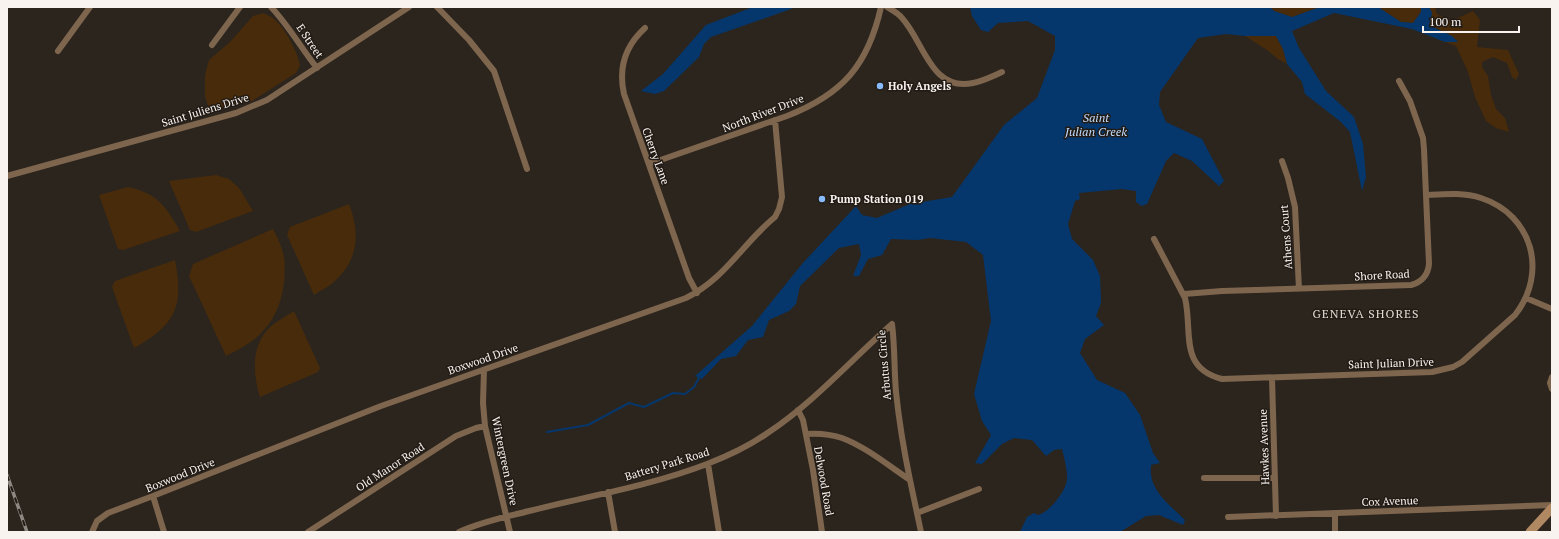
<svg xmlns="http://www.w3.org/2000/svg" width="1559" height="539" font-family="'PT Serif',serif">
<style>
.green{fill:#472b0b}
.water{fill:#05376d}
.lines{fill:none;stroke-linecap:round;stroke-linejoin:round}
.stream{stroke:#05376d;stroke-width:2}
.minor{stroke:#7e654d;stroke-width:6}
.secondary{stroke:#b08862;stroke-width:9}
.rail-casing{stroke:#8e8882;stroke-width:3.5}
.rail{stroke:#221b15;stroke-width:2;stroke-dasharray:6;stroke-linecap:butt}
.poi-dot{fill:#87bbfc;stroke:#221b15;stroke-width:1.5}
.labels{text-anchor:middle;stroke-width:3;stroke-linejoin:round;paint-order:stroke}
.street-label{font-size:11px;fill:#f8f3ef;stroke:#221b15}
.poi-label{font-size:11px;font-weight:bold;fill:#f8f3ef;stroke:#221b15;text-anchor:start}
.water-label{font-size:12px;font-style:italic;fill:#c2ddfe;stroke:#221b15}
.neighbourhood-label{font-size:12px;letter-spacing:1px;fill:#e3dad1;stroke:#221b15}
</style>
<rect width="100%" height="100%" fill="#2c251e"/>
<path class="green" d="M1270 7H1320L1292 17 1274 11Z
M1378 7H1421V12L1413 23 1401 22Z
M1429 7H1435L1437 14 1451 21 1473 11 1480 20 1477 47 1508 50 1519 74 1516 80 1512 77 1507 63 1493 57 1482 62V67L1488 76 1491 95 1496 109 1505 118 1509 132 1496 128 1486 121 1475 97 1468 72 1456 46 1445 42 1458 41 1429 25 1432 13Z
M263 13C267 15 271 16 274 19 285 28 298 52 300 66L296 73 252 101 210 111 205 97V75L209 60 230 42 253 16Z
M1245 36H1276L1283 49 1287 64 1278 59 1267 50Z
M216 175 229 179 239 188 253 211 196 232 190 230 169 181Z
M128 187C157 193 166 206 180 231L123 250 118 249 99 195Z
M349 204C360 232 359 259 335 281 329 287 321 290 314 295L287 235 290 227Z
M273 229C278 238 282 247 284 257 287 283 281 314 262 332 252 343 240 349 226 356L189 276 193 264Z
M175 260C184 306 176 325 134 348L112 287 115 281Z
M294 311 320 368 318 372 260 397C253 375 251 347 268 329 275 322 285 317 294 311Z"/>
<path class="water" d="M753 7H792L791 9 711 37 704 44 699 57 664 91 655 94 641 91 663 74 706 25Z
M970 7H1270L1274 11 1292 17 1320 7H1378L1401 22 1413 23 1421 12V7H1429L1432 13 1429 25 1452 36 1458 42H1445L1412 29 1334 13 1292 31 1299 48 1326 91 1354 117 1363 144 1366 177 1362 191 1350 132 1341 122 1305 94 1302 82 1287 64 1283 49 1276 36H1245L1226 34 1198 38 1160 92 1159 105 1166 122 1202 139 1224 181 1219 186 1192 161 1174 153 1166 161 1147 204 1142 206 1136 202V191L1122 189 1079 193 1080 199 1075 201 1068 224 1072 239 1093 260 1100 276 1101 303 1096 316 1104 325 1085 339 1080 353 1097 380 1125 393 1140 415 1153 453 1160 463 1151 465C1148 490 1169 504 1185 520L1183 525 1159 515 1146 516 1120 532H1020L1027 517 1034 513 1038 515C1050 512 1068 489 1067 477 1067 468 1064 457 1062 449L1054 450 1046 456 1032 440 1014 438 1002 444 982 464 975 463 991 435 982 421 974 394 991 321 983 255 966 242 930 238 918 240 891 239 882 255 868 259 859 276H853L861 255 859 244 839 248 800 286 796 304 789 311 769 320 763 337 748 340 736 356 721 359 702 379 695 376 752 326 802 264 856 206 862 215 877 218 910 204 952 197 1004 125 1037 98 1055 50V36L1028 21 998 23 988 32 981 30 972 16Z"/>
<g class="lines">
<path class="stream" d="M547 432 588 425 629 403 644 407 673 393 685 394 694 387 700 376"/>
<path class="minor" d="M271 7C289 26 301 48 317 68
M437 7 469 40 494 71 527 169
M887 7C892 10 898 13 902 18 924 42 931 92 973 83 983 81 993 76 1002 72
M645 28C625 46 618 67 624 94L689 278 697 293
M212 45 240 7
M58 51 90 7
M1282 161 1288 178 1295 207 1299 289
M649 164 787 116C843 94 868 65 881 7
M7 176 236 113 267 100 409 7
M1154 239 1185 298C1193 331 1178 368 1222 379L1432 372 1453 367 1462 362 1515 315C1548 273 1533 215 1481 198 1464 192 1444 194 1426 195
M1184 294 1222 291 1411 285C1422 282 1428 275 1429 264L1424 149 1423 138 1410 101 1399 81
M1526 298 1552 309
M484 370 483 403 485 426 510 532
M1552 377 1550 383 1552 389
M1272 378 1276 516
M798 410 803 420 813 470 822 532
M806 434C818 433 830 434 842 438 866 447 889 466 910 480L921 532
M708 464 719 532
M1204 478H1275
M608 492 615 532
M153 496 164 532
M917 513 979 489
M1335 513V532
M1228 517 1552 505
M92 532 97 521 108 513 153 496 381 406 686 298C725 279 743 243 775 217L779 209 782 197 775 120
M308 532 456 436 476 428 485 426
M459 532C481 522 505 517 529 511 588 496 650 486 707 464 728 456 751 445 769 432 814 402 851 360 892 324 895 347 894 369 896 392 899 421 904 451 910 480"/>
<path class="secondary" d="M1530 532 1552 508"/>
<g class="rail-casing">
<path id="rail" d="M7 475 27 532"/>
</g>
<use href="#rail" class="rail"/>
</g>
<g class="poi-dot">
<circle cx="880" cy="86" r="4"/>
<circle cx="822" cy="199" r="4"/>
</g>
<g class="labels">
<g class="street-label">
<text transform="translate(310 41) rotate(56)" y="4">E Street</text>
<text transform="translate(205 110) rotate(-17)" y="4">Saint Juliens Drive</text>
<text transform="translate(763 113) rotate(-21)" y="4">North River Drive</text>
<text transform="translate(656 156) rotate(70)" y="4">Cherry Lane</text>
<text transform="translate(1286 237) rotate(-94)" y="4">Athens Court</text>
<text transform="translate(1382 275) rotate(-3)" y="4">Shore Road</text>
<text transform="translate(483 359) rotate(-19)" y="4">Boxwood Drive</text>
<text transform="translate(1391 363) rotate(-2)" y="4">Saint Julian Drive</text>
<text transform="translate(884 365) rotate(-95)" y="4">Arbutus Circle</text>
<text transform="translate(1264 447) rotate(-92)" y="4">Hawkes Avenue</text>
<text transform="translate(505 461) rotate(78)" y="4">Wintergreen Drive</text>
<text transform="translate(667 464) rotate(-17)" y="4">Battery Park Road</text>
<text transform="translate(390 467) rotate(-33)" y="4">Old Manor Road</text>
<text transform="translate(180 475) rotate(-22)" y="4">Boxwood Drive</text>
<text transform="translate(824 481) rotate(80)" y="4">Delwood Road</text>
<text transform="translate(1390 501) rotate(-2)" y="4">Cox Avenue</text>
</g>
<g class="poi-label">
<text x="888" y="90">Holy Angels</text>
<text x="830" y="203">Pump Station 019</text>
</g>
<g class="water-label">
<text x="1096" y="122">Saint<tspan x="1096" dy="14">Julian Creek</tspan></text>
</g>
<g class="neighbourhood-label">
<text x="1366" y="318">GENEVA SHORES</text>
</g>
</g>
<rect width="1559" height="539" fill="none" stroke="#f8f3ef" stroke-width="16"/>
<path d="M1423 26v6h96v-6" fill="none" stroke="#f8f3ef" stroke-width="2"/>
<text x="1429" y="26" font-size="12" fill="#f8f3ef" stroke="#221b15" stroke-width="3" paint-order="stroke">100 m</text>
</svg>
